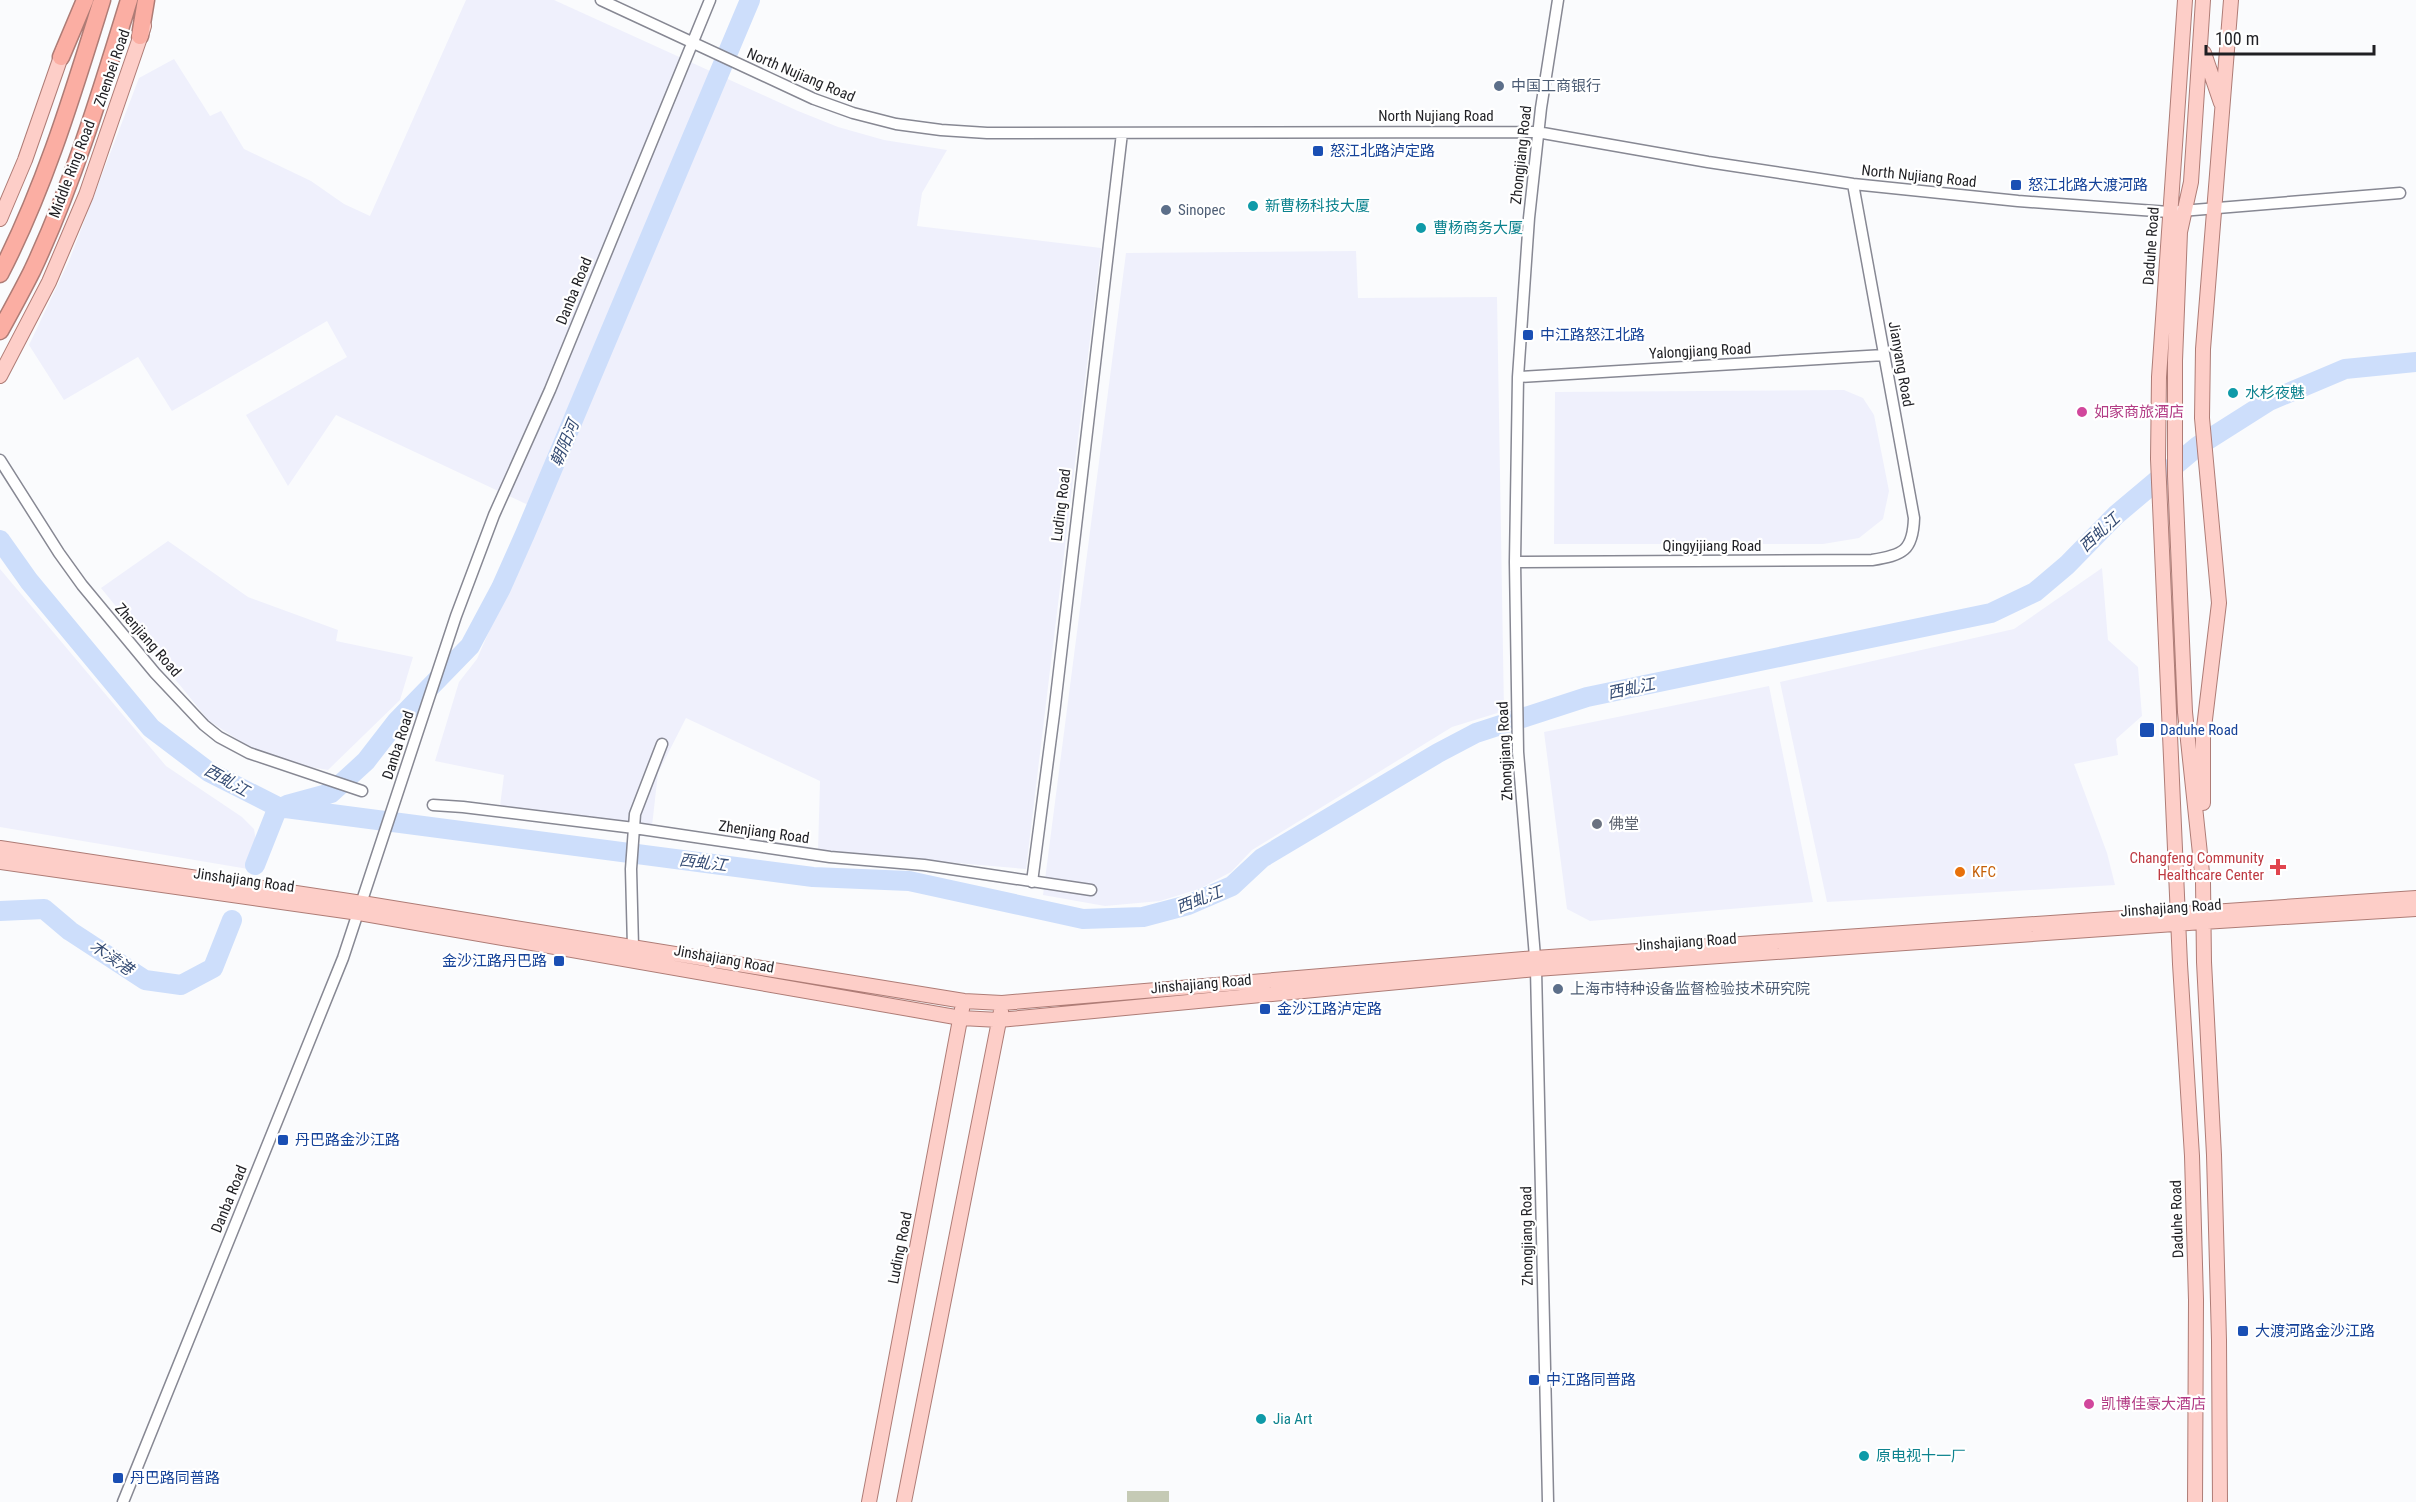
<svg xmlns="http://www.w3.org/2000/svg" width="2416" height="1502" font-family="'Roboto Condensed','Noto Sans SC',sans-serif">
<style>
.built{fill:#eff0fc}
.green{fill:#c5cab5}
.lines{fill:none;stroke-linecap:round;stroke-linejoin:round}
.river{stroke:#cddefb;stroke-width:20}
.minor-casing{stroke:#878893;stroke-width:13}
.major-casing{stroke:#ae7c76;stroke-width:16}
.highway-casing{stroke:#ae7c76;stroke-width:19}
.minor{stroke:#fff;stroke-width:10}
.major{stroke:#fdcec8;stroke-width:14}
.highway{stroke:#fbaea3;stroke-width:16}
.service-dot{fill:#5c6f8a;stroke:#fff;stroke-width:2}
.transit-dot{fill:#1a4fb4;stroke:#fff;stroke-width:2}
.culture-dot{fill:#0f9aa8;stroke:#fff;stroke-width:2}
.hotel-dot{fill:#d1479c;stroke:#fff;stroke-width:2}
.worship-dot{fill:#6b7280;stroke:#fff;stroke-width:2}
.health-dot{fill:#e0444e;stroke:#fff;stroke-width:2}
.food-dot{fill:#e8710a;stroke:#fff;stroke-width:2}
.labels{text-anchor:middle;stroke-width:4.5;stroke-linejoin:round;paint-order:stroke}
.street-label{font-size:15px;fill:#1f1f23;stroke:#fff}
.service-label{font-size:15px;fill:#4e5e75;stroke:#fff;text-anchor:start}
.transit-label{font-size:15px;fill:#164399;stroke:#fff;text-anchor:start}
.culture-label{font-size:15px;fill:#0d838f;stroke:#fff;text-anchor:start}
.hotel-label{font-size:15px;fill:#b23c85;stroke:#fff;text-anchor:start}
.worship-label{font-size:15px;fill:#5b616d;stroke:#fff;text-anchor:start}
.health-label{font-size:15px;fill:#be3a42;stroke:#fff;text-anchor:end}
.food-label{font-size:15px;fill:#c56008;stroke:#fff;text-anchor:start}
.water-label{font-size:16px;font-style:italic;fill:#344b73;stroke:#fff}
</style>
<rect width="100%" height="100%" fill="#fafbfd"/>
<path class="built" d="M466 0H554L798 111 838 127 884 140 947 150 922 193 917 226 1101 248 1026 869 818 851 820 781 686 718 658 773 652 826 500 806 504 775 435 761 459 682 477 659 541 511 336 415 288 486 246 415 347 357 327 321 172 411 138 357 64 400 29 345 69 261 139 78 174 59 210 116 221 111 244 149 311 181 344 204 370 216Z
M1356 251 1358 298 1497 297 1504 711 1452 727 1252 850 1231 872 1199 889 1160 901 1105 906 1043 895 1126 253Z
M1844 390 1863 398 1874 415 1889 491 1883 519 1859 538 1823 544H1554L1555 392Z
M168 541 248 597 338 630 336 641 413 657 400 700 328 770 304 766 251 748 209 721 101 588Z
M2102 568 2108 640 2138 667 2142 716 2116 739 2118 755 2074 764 2107 853 2115 885 1827 902 1780 682 2014 629Z
M0 569 166 766 242 817 254 829 257 847 248 869 0 827Z
M1769 686 1813 902 1590 921 1567 909 1544 732Z"/>
<path class="green" d="M1127 1491H1169V1502H1127Z"/>
<g class="lines">
<path class="river" d="M0 540 29 581 151 728 209 772 278 807 813 877 909 881 1083 919 1143 917 1188 905 1232 886 1262 858 1438 753 1476 733 1587 697 1991 613 2035 592 2067 565 2116 515 2198 446 2269 401 2345 369 2416 362
M287 805 331 793 366 761 397 721 470 646 501 588 525 534 750 0
M255 865 278 807
M0 911 44 909 70 931 145 980 181 985 213 968 232 920"/>
<g class="minor-casing">
<path id="minor" d="M601 0 814 99 853 113 896 124 941 130 987 133 1537 132 1708 162 1853 184 2018 201 2169 212 2400 193
M1518 377 1884 355
M0 460 59 553 82 585 155 673 204 725 219 737 249 753 362 791
M1515 562 1872 560C1903 555 1913 551 1914 518L1853 184
M433 805 463 807 634 828 830 857 924 865 1091 890
M1032 882 1054 714 1122 133
M633 947 631 869 635 814 662 744
M123 1502 343 958 456 616 494 515 550 390 710 0
M1548 1502 1536 969 1518 752 1515 562 1518 377 1529 218 1541 108 1558 0"/>
</g>
<g class="major-casing">
<path id="major" d="M2185 0 2159 377 2158 459 2180 964 2192 1156 2196 1300 2195 1502
M2203 0 2191 182 2180 232 2175 361V476L2185 712 2203 882 2204 962 2214 1155 2219 1340 2220 1502
M2204 53 2221 103
M0 219 25 160 64 48
M0 376 49 282 86 195 144 26
M2203 803V736L2219 603 2202 418 2203 349 2231 0
M0 848 362 903 964 1001 1002 1003 1535 958 2416 898
M0 862 359 913 961 1018 999 1020 1536 969 2203 922 2416 909
M869 1502 962 1009
M904 1502 1001 1011"/>
</g>
<g class="highway-casing">
<path id="highway" d="M140 36 146 0
M61 57 85 0
M0 274C45 187 73 93 102 0
M0 331C11 311 22 291 32 271 73 184 101 91 129 0"/>
</g>
<use href="#minor" class="minor"/>
<use href="#major" class="major"/>
<use href="#highway" class="highway"/>
</g>
<g class="service-dot">
<circle cx="1499" cy="86" r="6"/>
<circle cx="1166" cy="210" r="6"/>
<circle cx="1558" cy="989" r="6"/>
</g>
<g class="transit-dot">
<rect x="1312" y="145" width="12" height="12" rx="3"/>
<rect x="2010" y="179" width="12" height="12" rx="3"/>
<rect x="1522" y="329" width="12" height="12" rx="3"/>
<rect x="2139" y="722" width="16" height="16" rx="3"/>
<rect x="553" y="955" width="12" height="12" rx="3"/>
<rect x="1259" y="1003" width="12" height="12" rx="3"/>
<rect x="277" y="1134" width="12" height="12" rx="3"/>
<rect x="2237" y="1325" width="12" height="12" rx="3"/>
<rect x="1528" y="1374" width="12" height="12" rx="3"/>
<rect x="112" y="1472" width="12" height="12" rx="3"/>
</g>
<g class="culture-dot">
<circle cx="1253" cy="206" r="6"/>
<circle cx="1421" cy="228" r="6"/>
<circle cx="2233" cy="393" r="6"/>
<circle cx="1261" cy="1419" r="6"/>
<circle cx="1864" cy="1456" r="6"/>
</g>
<g class="hotel-dot">
<circle cx="2082" cy="412" r="6"/>
<circle cx="2089" cy="1404" r="6"/>
</g>
<circle class="worship-dot" cx="1597" cy="824" r="6"/>
<path class="health-dot" d="M2275 858h6v6h6v6h-6v6h-6v-6h-6v-6h6z"/>
<circle class="food-dot" cx="1960" cy="872" r="6"/>
<g class="labels">
<g class="street-label">
<text transform="translate(112 68) rotate(-71)" y="5">Zhenbei Road</text>
<text transform="translate(801 75) rotate(23)" y="5">North Nujiang Road</text>
<text x="1436" y="121">North Nujiang Road</text>
<text transform="translate(1521 155) rotate(-84)" y="5">Zhongjiang Road</text>
<text transform="translate(72 169) rotate(-69)" y="5">Middle Ring Road</text>
<text transform="translate(1919 176) rotate(6)" y="5">North Nujiang Road</text>
<text transform="translate(2151 246) rotate(-86)" y="5">Daduhe Road</text>
<text transform="translate(574 291) rotate(-68)" y="5">Danba Road</text>
<text transform="translate(1700 351) rotate(-3)" y="5">Yalongjiang Road</text>
<text transform="translate(1901 364) rotate(80)" y="5">Jianyang Road</text>
<text transform="translate(1061 505) rotate(-83)" y="5">Luding Road</text>
<text x="1712" y="551">Qingyijiang Road</text>
<text transform="translate(148 640) rotate(49)" y="5">Zhenjiang Road</text>
<text transform="translate(398 745) rotate(-72)" y="5">Danba Road</text>
<text transform="translate(1505 751) rotate(-93)" y="5">Zhongjiang Road</text>
<text transform="translate(764 832) rotate(8)" y="5">Zhenjiang Road</text>
<text transform="translate(244 880) rotate(8)" y="5">Jinshajiang Road</text>
<text transform="translate(2171 908) rotate(-4)" y="5">Jinshajiang Road</text>
<text transform="translate(1686 942) rotate(-4)" y="5">Jinshajiang Road</text>
<text transform="translate(724 959) rotate(10)" y="5">Jinshajiang Road</text>
<text transform="translate(1201 984) rotate(-5)" y="5">Jinshajiang Road</text>
<text transform="translate(229 1199) rotate(-68)" y="5">Danba Road</text>
<text transform="translate(2177 1219) rotate(-92)" y="5">Daduhe Road</text>
<text transform="translate(1527 1236) rotate(-91)" y="5">Zhongjiang Road</text>
<text transform="translate(900 1248) rotate(-79)" y="5">Luding Road</text>
</g>
<g class="service-label">
<text x="1511" y="91">中国工商银行</text>
<text x="1178" y="215">Sinopec</text>
<text x="1570" y="994">上海市特种设备监督检验技术研究院</text>
</g>
<g class="transit-label">
<text x="1330" y="156">怒江北路泸定路</text>
<text x="2028" y="190">怒江北路大渡河路</text>
<text x="1540" y="340">中江路怒江北路</text>
<text x="2160" y="735">Daduhe Road</text>
<text x="547" y="966" text-anchor="end">金沙江路丹巴路</text>
<text x="1277" y="1014">金沙江路泸定路</text>
<text x="295" y="1145">丹巴路金沙江路</text>
<text x="2255" y="1336">大渡河路金沙江路</text>
<text x="1546" y="1385">中江路同普路</text>
<text x="130" y="1483">丹巴路同普路</text>
</g>
<g class="culture-label">
<text x="1265" y="211">新曹杨科技大厦</text>
<text x="1433" y="233">曹杨商务大厦</text>
<text x="2245" y="398">水杉夜魅</text>
<text x="1273" y="1424">Jia Art</text>
<text x="1876" y="1461">原电视十一厂</text>
</g>
<g class="hotel-label">
<text x="2094" y="417">如家商旅酒店</text>
<text x="2101" y="1409">凯博佳豪大酒店</text>
</g>
<g class="worship-label">
<text x="1609" y="829">佛堂</text>
</g>
<g class="health-label">
<text x="2264" y="863">Changfeng Community<tspan x="2264" dy="17">Healthcare Center</tspan></text>
</g>
<g class="food-label">
<text x="1972" y="877">KFC</text>
</g>
<g class="water-label">
<text transform="translate(564 443) rotate(-67)" y="6">朝阳河</text>
<text transform="translate(2099 532) rotate(-43)" y="6">西虬江</text>
<text transform="translate(1631 688) rotate(-12)" y="6">西虬江</text>
<text transform="translate(227 780) rotate(29)" y="6">西虬江</text>
<text transform="translate(703 862) rotate(7)" y="6">西虬江</text>
<text transform="translate(1199 899) rotate(-21)" y="6">西虬江</text>
<text transform="translate(112 957) rotate(35)" y="6">木渎港</text>
</g>
</g>
<path d="M2206 45v9h168v-9" fill="none" stroke="#1f1f23" stroke-width="3"/>
<text x="2215" y="45" font-size="18" fill="#1f1f23" stroke="#ffffff" stroke-width="4.5" paint-order="stroke">100 m</text>
</svg>
